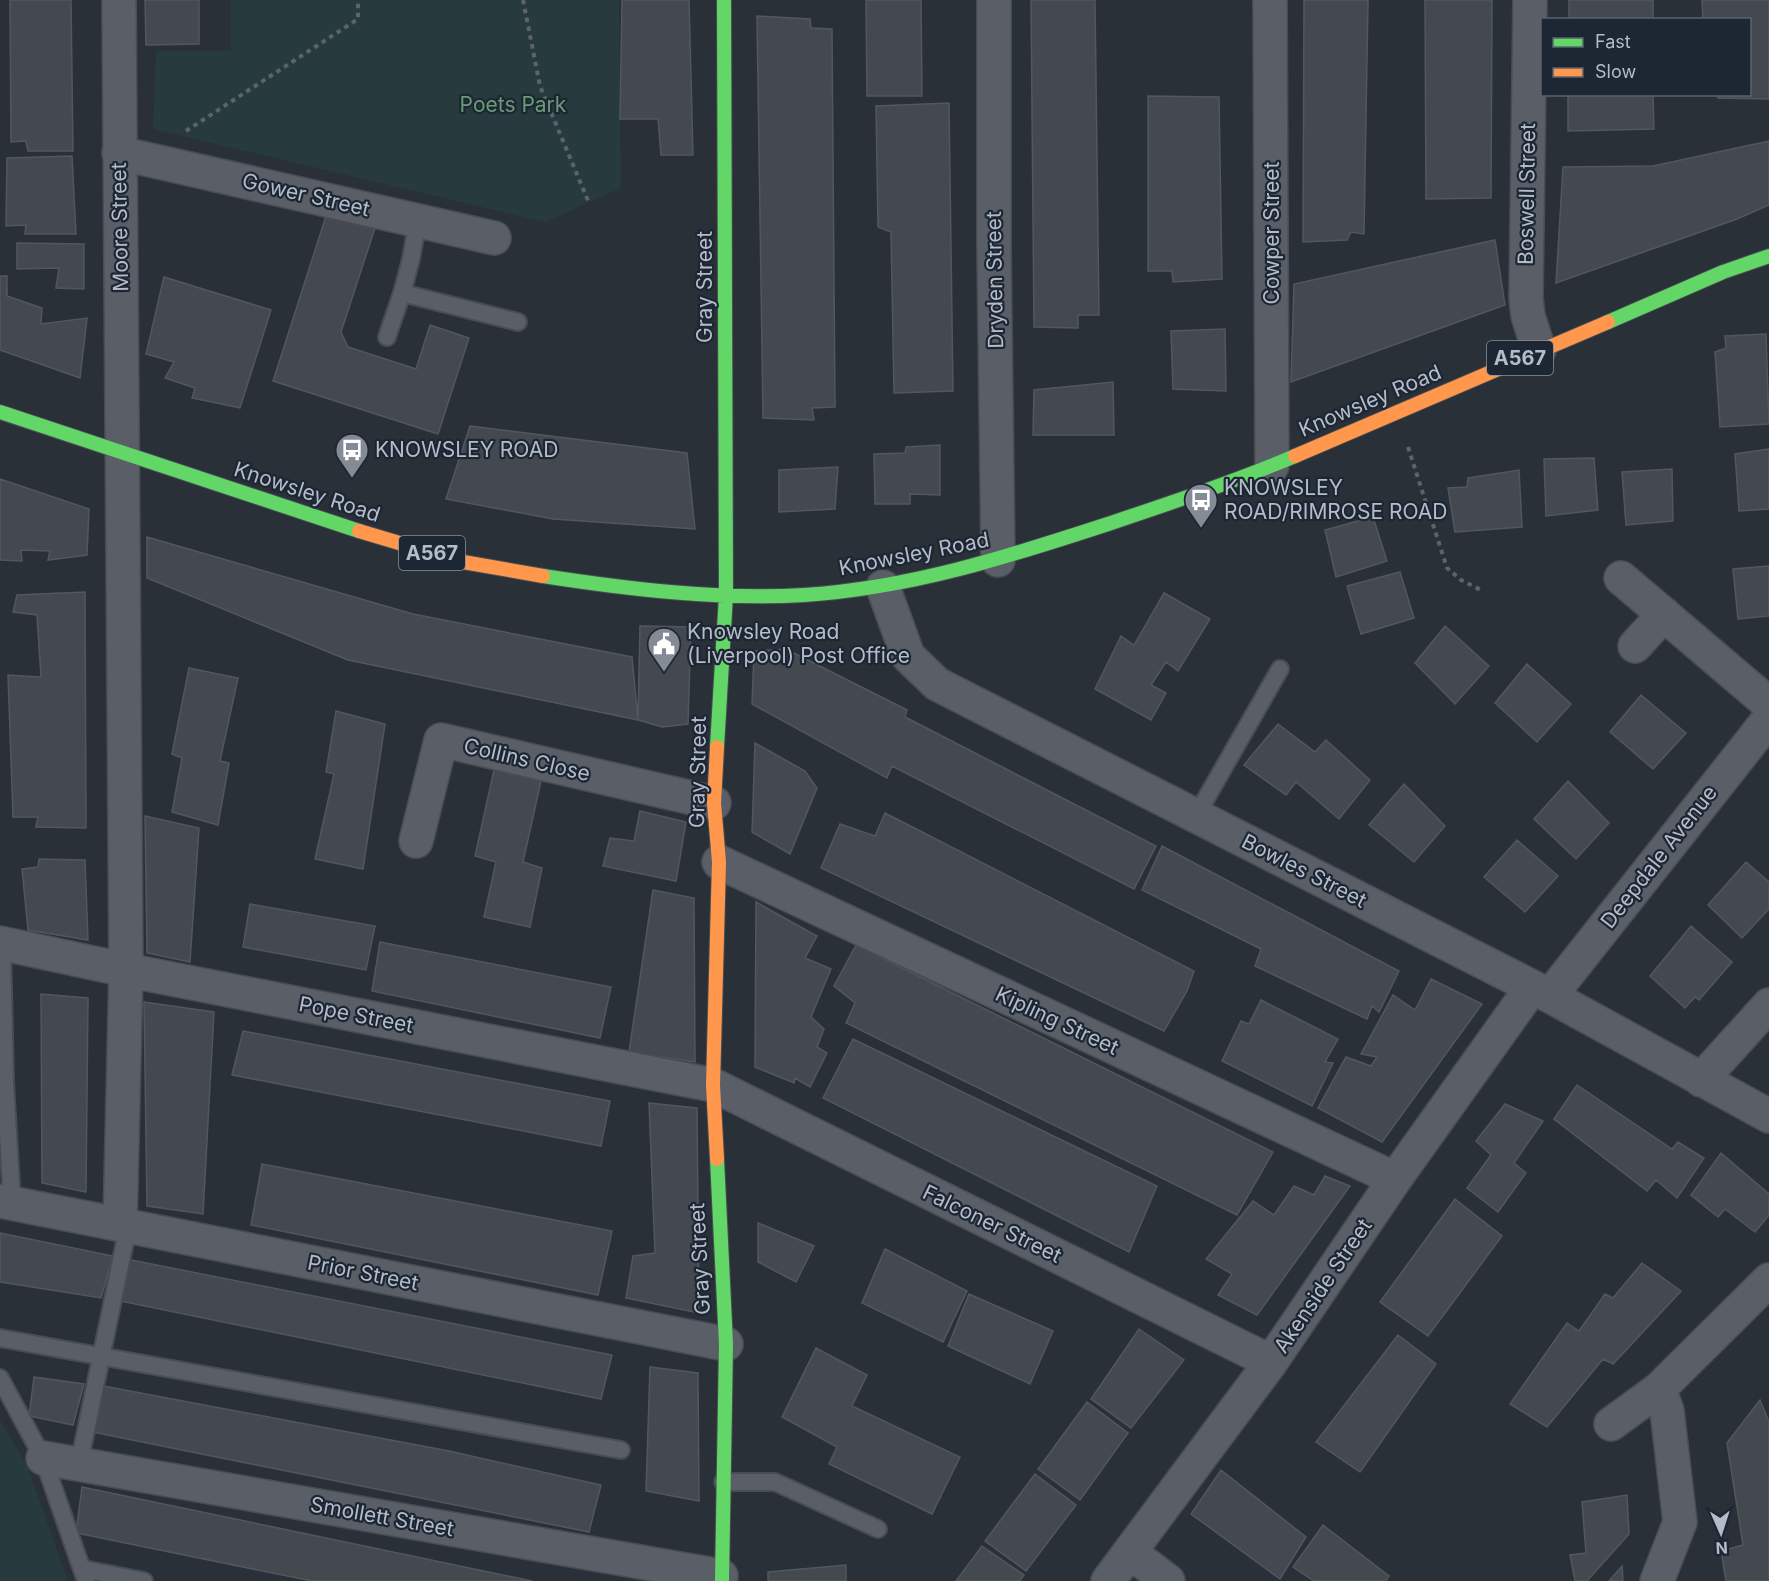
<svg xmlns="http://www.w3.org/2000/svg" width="1769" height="1581" font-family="Inter,sans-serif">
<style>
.green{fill:#273a3e}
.building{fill:#444950;stroke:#52575f;stroke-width:1.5}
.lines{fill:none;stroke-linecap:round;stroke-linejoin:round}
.lane-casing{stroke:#484c53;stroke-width:20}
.street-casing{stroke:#484c53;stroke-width:36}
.fast-casing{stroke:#484c53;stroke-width:16}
.slow-casing{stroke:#484c53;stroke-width:16}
.path{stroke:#5d636a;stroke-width:4;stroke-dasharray:4.5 4.5;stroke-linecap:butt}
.lane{stroke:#5a5e66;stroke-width:16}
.street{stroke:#5a5e66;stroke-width:33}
.fast{stroke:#63d668;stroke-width:14}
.slow{stroke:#ff974d;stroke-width:14}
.labels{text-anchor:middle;stroke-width:4.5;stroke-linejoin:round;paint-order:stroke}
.shield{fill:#1d2633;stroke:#878f9c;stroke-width:1.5}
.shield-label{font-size:20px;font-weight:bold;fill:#b4bcc9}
.park-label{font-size:21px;fill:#6b9a76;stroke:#1d2633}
.street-label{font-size:21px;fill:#b4bcc9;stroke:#1d2633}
.poi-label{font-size:21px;fill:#b4bcc9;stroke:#1d2633;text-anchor:start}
</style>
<rect width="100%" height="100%" fill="#2a3038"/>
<path class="green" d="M231 0H619L621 188 545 222 153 129 156 51H231Z
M0 1420 27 1465 68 1581H0Z"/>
<path class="building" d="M10 0H71L73 151H28L26 141 11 142Z
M145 0H199V44L146 45Z
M622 0H689L693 155H661L658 119H620Z
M866 0H921L922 96H867Z
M1031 0H1095L1099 315H1078V328L1034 327Z
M1304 0H1368L1364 234 1351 232 1347 240 1303 242Z
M1425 0H1492L1491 198 1426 199Z
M1569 0H1653V20H1569Z
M1702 0H1769V99L1718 98 1719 94H1750V20H1703Z
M757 16 810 19 811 28 832 29 835 407 812 408 814 420 763 418Z
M1568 94H1653L1654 129 1568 131Z
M1148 96 1219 97 1222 279 1173 282 1172 271H1148Z
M949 103 953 391 894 393 891 232 878 227 876 106Z
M1769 141V205L1737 219 1556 283 1563 167 1653 166Z
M72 156 76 234H25L26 225 6 226 7 158Z
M327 213 375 228 341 332 348 347 416 369 430 325 469 338 438 434 273 381Z
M1495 240 1505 305 1291 382 1294 284Z
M17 243 84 244V289L56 288 59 268 17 269Z
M0 276H7V296L42 308 41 324 87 318 80 378 0 350Z
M164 277 271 310 240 408 192 398 195 388 165 378 174 362 146 354Z
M1225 329 1226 391 1173 389 1171 331Z
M1766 334 1769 424 1720 427 1715 352 1726 348 1725 336Z
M1113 382 1114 435H1033L1034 390Z
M470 426 687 453 695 529 553 519 446 499Z
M940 445V495L910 494V504H875L874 454 905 453 906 447Z
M1769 449V509L1739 511 1735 454Z
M1594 458 1598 510 1546 516 1544 459Z
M838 467 835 509 779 512V470Z
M1672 469 1673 521 1626 525 1622 472Z
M1519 470 1522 527 1455 532 1448 488 1467 487 1468 478Z
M0 479 89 509 87 555 48 560 50 551 21 550 22 561 0 560Z
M1373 517 1387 561 1336 577 1325 530Z
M147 537 413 614 632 657 638 720 348 660 147 578Z
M1769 566V616L1738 619 1733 569Z
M1400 572 1414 618 1361 634 1347 586Z
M85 592 86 828 36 827 38 817H13L8 675 41 677 37 615 13 612 17 595Z
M1164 593 1210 619 1178 671 1166 662 1151 685 1166 693 1151 720 1095 689 1121 636 1134 645Z
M640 626 691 627 688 724 662 727 638 720Z
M1445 626 1489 666 1455 704 1415 663Z
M786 649 907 710 905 717 1156 846 1134 889 892 766 887 778 752 704 754 651Z
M1527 664 1571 704 1537 742 1495 703Z
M189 668 238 678 220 761 229 763 218 825 172 812 182 758 172 754Z
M1641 695 1686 733 1653 769 1610 732Z
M336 711 385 724 363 869 315 859 334 774 326 772Z
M1278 724 1315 752 1326 740 1370 780 1339 819 1296 782 1286 795 1244 765Z
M755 743 805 771 817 788 790 854 752 832Z
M494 770 541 781 523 862 542 868 530 927 484 917 496 862 475 856Z
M1568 781 1609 823 1576 859 1534 819Z
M1404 784 1445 826 1414 862 1369 825Z
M640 811 686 822 676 881 603 866 610 838 634 841Z
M885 813 1194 971 1187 991 1164 1031 821 868 840 824 875 836Z
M145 816 199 828 190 962 147 953Z
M1517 840 1558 876 1525 912 1484 877Z
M1162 846 1399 971 1379 1012 1372 1006 1367 1019 1255 966 1261 949 1142 890Z
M39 859 85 860 88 940 28 930 22 869 38 867Z
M1746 862 1769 882V909L1742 938 1708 905Z
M653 890 694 898 695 1062 629 1052Z
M756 902 817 936 805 958 831 969 811 1017 824 1029 817 1047 827 1053 810 1087 795 1078 794 1083 755 1067Z
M250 904 375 926 366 970 243 947Z
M1691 926 1732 962 1699 1000 1695 997 1685 1008 1650 976Z
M380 942 611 987 600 1038 372 991Z
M856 945 1273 1152 1237 1215 846 1023 855 1003 834 986Z
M1431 979 1482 1004 1382 1142 1318 1108 1346 1057 1371 1066 1377 1057 1361 1054 1393 995 1415 1010Z
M41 994 88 998 86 1192 42 1183Z
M1261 1000 1338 1039 1325 1062 1333 1063 1312 1106 1222 1061 1241 1021 1249 1024Z
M144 1002 214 1012 203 1214 147 1206Z
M243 1031 610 1101 601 1146 232 1075Z
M853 1039 1157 1186 1129 1252 823 1098Z
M1577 1085 1672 1149 1678 1142 1704 1158 1677 1198 1656 1180 1647 1191 1554 1119Z
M649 1103 697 1108 699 1313 626 1298 633 1256 655 1253Z
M1505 1104 1543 1121 1514 1163 1526 1173 1498 1212 1467 1188 1491 1155 1476 1141Z
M1721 1153 1769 1194V1215L1755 1232 1725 1209 1718 1217 1691 1195Z
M262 1164 612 1231 598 1295 251 1225Z
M1325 1176 1350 1186 1257 1315 1218 1295 1232 1274 1206 1259 1253 1201 1274 1215 1294 1186 1314 1195Z
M1455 1199 1502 1236 1428 1336 1380 1302Z
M758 1223 814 1246 796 1282 758 1262Z
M0 1233 113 1256 101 1298 0 1282Z
M885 1249 967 1291 943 1342 862 1303Z
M126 1259 612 1355 601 1399 120 1301Z
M1642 1263 1681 1291 1613 1364 1603 1359 1547 1427 1510 1404 1567 1323 1579 1331 1605 1294 1613 1298Z
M969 1294 1053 1331 1030 1384 948 1346Z
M1139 1329 1184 1360 1131 1428 1091 1399Z
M1398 1335 1436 1364 1360 1472 1316 1442Z
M816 1348 867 1375 852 1406 960 1457 932 1514 829 1464 837 1447 782 1417Z
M650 1367 698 1373 699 1501 646 1491Z
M34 1377 84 1384 73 1425 29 1416Z
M98 1385 449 1451 601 1485 589 1532 92 1432Z
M1760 1400 1769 1422V1581H1726L1721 1551 1743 1545 1727 1443Z
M1087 1402 1128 1433 1080 1500 1038 1469Z
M1221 1470 1306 1537 1280 1579 1191 1514Z
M1035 1474 1076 1505 1026 1571 985 1541Z
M82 1487 532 1581H312L76 1533Z
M1627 1495 1629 1534 1587 1581H1575L1570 1555 1586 1553 1582 1502Z
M1323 1525 1389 1576 1386 1581H1314L1293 1567Z
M982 1546 1024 1575 1020 1581H956Z
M846 1565V1581H768V1572Z
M1622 1566 1623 1581H1609Z"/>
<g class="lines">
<g class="lane-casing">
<path id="lane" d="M418 220 411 259 402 293 518 322
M387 337 402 293
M1196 816 1280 669
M2 943 5 1082 12 1203
M0 1338 621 1450
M0 1378 43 1458 86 1581
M79 1464 128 1227
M723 1482H775L878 1529
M83 1569 144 1581"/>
</g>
<g class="street-casing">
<path id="street" d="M119 0 126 970 120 1225
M994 0V248L998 560
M1270 0 1272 466
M1530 0 1526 298 1528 316 1539 350
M119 153 494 238
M1621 578 1769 704
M883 587 908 656 937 684 1550 996 1769 1116
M1635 646 1664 614
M416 841 441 740 714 803
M719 862 1395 1179
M0 943 126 970 713 1085 1271 1362
M1550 996 1769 719
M1701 1080 1769 1005
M0 1201 726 1344
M1611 1424 1659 1389 1769 1280
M43 1458 721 1576
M1130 1552 1168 1581
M1108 1581 1271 1362 1395 1179 1532 987
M1657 1581 1680 1522 1667 1411 1659 1389"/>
</g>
<g class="fast-casing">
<path id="fast" d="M1608 322 1723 272 1769 256
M0 412 359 531
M543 576C627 589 719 600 804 595 911 588 1007 557 1108 524 1170 503 1234 482 1295 456
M717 747 726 595 724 0
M717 1159 726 1344 722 1581"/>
</g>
<g class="slow-casing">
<path id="slow" d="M1295 456 1608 322
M359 531 463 562 543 576
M717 1159 713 1085 719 862 714 803 717 747"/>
</g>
<path class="path" d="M523 0 540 86 589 203
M186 131 358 19V0
M1408 447 1447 568 1461 580 1481 590"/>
<use href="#lane" class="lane"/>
<use href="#street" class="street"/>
<use href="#fast" class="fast"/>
<use href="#slow" class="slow"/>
</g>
<defs>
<g id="bus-pin" transform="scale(1.725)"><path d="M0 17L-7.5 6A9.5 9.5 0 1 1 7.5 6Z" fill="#848b96" stroke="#1d2633"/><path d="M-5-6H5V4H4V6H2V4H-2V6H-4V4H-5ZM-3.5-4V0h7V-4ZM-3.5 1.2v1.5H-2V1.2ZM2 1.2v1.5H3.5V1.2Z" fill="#fff"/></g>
<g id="civic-pin" transform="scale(1.725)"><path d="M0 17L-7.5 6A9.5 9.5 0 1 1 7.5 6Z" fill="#848b96" stroke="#1d2633"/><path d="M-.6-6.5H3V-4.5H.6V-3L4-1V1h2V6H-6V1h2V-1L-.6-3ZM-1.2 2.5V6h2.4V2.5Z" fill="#fff"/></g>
</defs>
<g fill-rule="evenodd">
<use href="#bus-pin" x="352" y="450"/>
<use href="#bus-pin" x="1201" y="500"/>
<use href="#civic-pin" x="664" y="644"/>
</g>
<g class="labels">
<g class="shield">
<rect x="1487" y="341" width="66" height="34" rx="4.5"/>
<rect x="399" y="536" width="66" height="34" rx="4.5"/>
</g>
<g class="shield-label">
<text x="1520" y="365">A567</text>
<text x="432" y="560">A567</text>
</g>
<g class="park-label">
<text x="513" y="112">Poets Park</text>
</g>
<g class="street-label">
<text transform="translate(1527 194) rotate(-89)" y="7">Boswell Street</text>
<text transform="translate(306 195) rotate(13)" y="7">Gower Street</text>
<text transform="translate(120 227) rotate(-91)" y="7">Moore Street</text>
<text transform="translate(1272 233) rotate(-90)" y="7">Cowper Street</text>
<text transform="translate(995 280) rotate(-91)" y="7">Dryden Street</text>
<text transform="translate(705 287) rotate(-90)" y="7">Gray Street</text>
<text transform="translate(1370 401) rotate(-23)" y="7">Knowsley Road</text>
<text transform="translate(307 492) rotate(18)" y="7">Knowsley Road</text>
<text transform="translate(914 554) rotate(-11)" y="7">Knowsley Road</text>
<text transform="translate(527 760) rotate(13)" y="7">Collins Close</text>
<text transform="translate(698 772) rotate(-89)" y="7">Gray Street</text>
<text transform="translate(1659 857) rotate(-52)" y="7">Deepdale Avenue</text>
<text transform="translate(1304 871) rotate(27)" y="7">Bowles Street</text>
<text transform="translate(356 1015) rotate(11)" y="7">Pope Street</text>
<text transform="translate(1057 1021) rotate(25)" y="7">Kipling Street</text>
<text transform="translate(992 1224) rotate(26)" y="7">Falconer Street</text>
<text transform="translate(700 1259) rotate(-93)" y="7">Gray Street</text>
<text transform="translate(363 1273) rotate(11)" y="7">Prior Street</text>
<text transform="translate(1323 1286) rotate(-56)" y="7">Akenside Street</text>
<text transform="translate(382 1517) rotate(10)" y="7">Smollett Street</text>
</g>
<g class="poi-label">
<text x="375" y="457">KNOWSLEY ROAD</text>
<text x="1224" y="495">KNOWSLEY<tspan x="1224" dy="24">ROAD/RIMROSE ROAD</tspan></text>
<text x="687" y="639">Knowsley Road<tspan x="687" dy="24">(Liverpool) Post Office</tspan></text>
</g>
</g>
<rect x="1541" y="18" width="210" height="78" fill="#1d2633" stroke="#59626f" stroke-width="1.5"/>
<rect x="1553" y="38" width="30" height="9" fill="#63d668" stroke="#59626f" stroke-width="1.5"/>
<text x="1595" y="48" font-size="18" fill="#b4bcc9">Fast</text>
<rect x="1553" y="68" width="30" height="9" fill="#ff974d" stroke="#59626f" stroke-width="1.5"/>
<text x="1595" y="78" font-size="18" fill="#b4bcc9">Slow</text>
<g transform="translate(1721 1533) rotate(177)" stroke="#1d2633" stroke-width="4.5" paint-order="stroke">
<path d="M0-4.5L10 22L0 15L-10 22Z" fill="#b4bcc9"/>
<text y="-9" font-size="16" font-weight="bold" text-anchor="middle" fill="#b4bcc9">N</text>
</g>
</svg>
